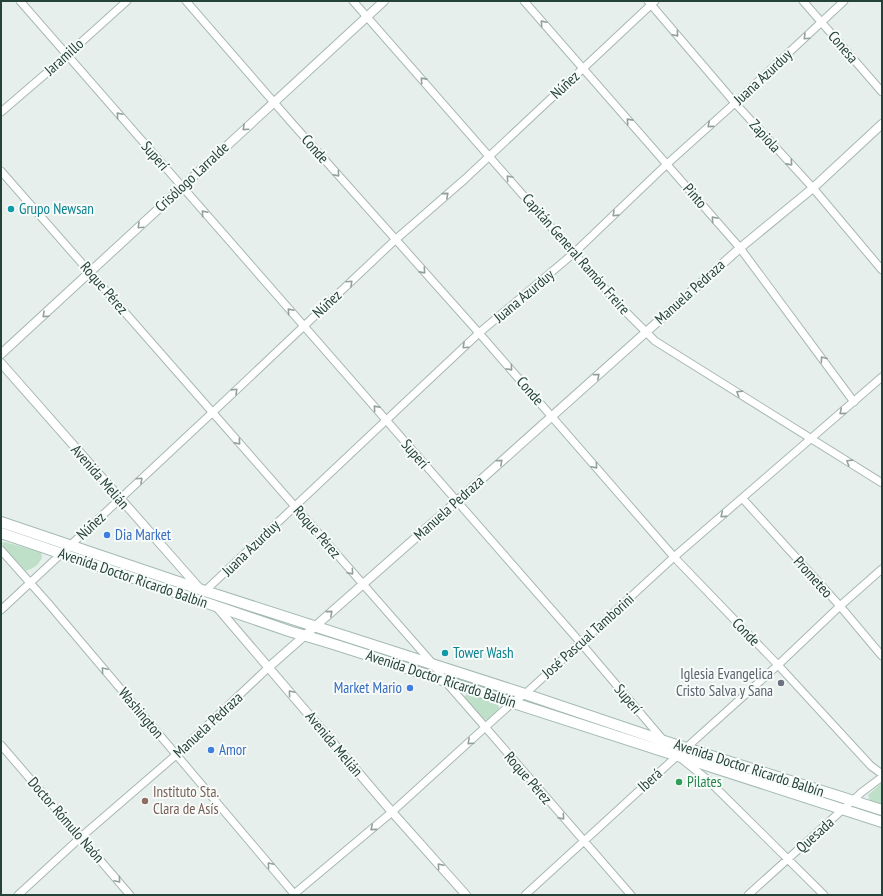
<svg xmlns="http://www.w3.org/2000/svg" width="883" height="896" font-family="'PT Sans Narrow',sans-serif">
<style>
.green{fill:#bfe0c8}
.lines{fill:none;stroke-linecap:round;stroke-linejoin:round}
.minor-casing{stroke:#a8b8b2;stroke-width:9}
.tertiary-casing{stroke:#a8b8b2;stroke-width:10}
.secondary-casing{stroke:#a4bbb3;stroke-width:12}
.minor{stroke:#fff;stroke-width:7}
.tertiary{stroke:#fff;stroke-width:8}
.secondary{stroke:#fff;stroke-width:10}
.oneway{stroke:#92a09c}
.culture-dot{fill:#0f9aa8;stroke:#f7fbf9;stroke-width:1.5}
.shop-dot{fill:#3f7fe0;stroke:#f7fbf9;stroke-width:1.5}
.worship-dot{fill:#6b7280;stroke:#f7fbf9;stroke-width:1.5}
.leisure-dot{fill:#2e9e5b;stroke:#f7fbf9;stroke-width:1.5}
.education-dot{fill:#8d6e63;stroke:#f7fbf9;stroke-width:1.5}
.labels{text-anchor:middle;stroke-width:4;stroke-linejoin:round;paint-order:stroke}
.street-label{font-size:15px;fill:#24423a;stroke:#f7fbf9}
.culture-label{font-size:15px;fill:#0d838f;stroke:#f7fbf9;text-anchor:start}
.shop-label{font-size:15px;fill:#366cbe;stroke:#f7fbf9;text-anchor:start}
.worship-label{font-size:15px;fill:#5b616d;stroke:#f7fbf9;text-anchor:end}
.leisure-label{font-size:15px;fill:#27864d;stroke:#f7fbf9;text-anchor:start}
.education-label{font-size:15px;fill:#785e54;stroke:#f7fbf9;text-anchor:start}
</style>
<rect width="100%" height="100%" fill="#e6efeb"/>
<path class="green" d="M5 542 41 552 42 557C39 565 34 568 26 571L3 547 2 543Z
M467 694 497 703 499 707 498 711 487 720 483 719 464 697Z
M882 783V805L870 801 868 795Z"/>
<g class="lines">
<g class="minor-casing">
<path id="minor" d="M20 1 580 642 664 741
M186 1 291 122 479 333 674 557 778 665 871 766 882 774
M353 1 621 307 655 341 882 483
M524 1 740 248 854 402
M648 1 735 103 813 188 882 270
M803 1 882 92
M1 112 57 64 127 1
M1 171C146 335 288 500 433 664L445 681 486 728 631 895
M743 499 840 606 882 656
M1 550 48 603 295 895
M205 591 397 410 479 333 574 253 667 164 735 103 844 1
M1 610 213 412 395 240 465 179 655 1
M1 745 130 895
M683 760 708 780 824 895
M18 895 81 837 176 755 269 667
M293 895 392 812 513 702 525 694 674 557 882 377
M525 895 677 756 778 665 840 606 882 569
M748 895 862 792 882 777"/>
</g>
<g class="tertiary-casing">
<path id="tertiary" d="M1 354 384 1
M1 363 200 589
M216 606 392 812 466 895
M269 667 446 511 740 248 813 188 882 124"/>
</g>
<g class="secondary-casing">
<path id="secondary" d="M1 522 205 591 525 694 664 741 882 810
M1 533 292 632C348 647 401 667 455 684 598 729 740 777 882 822"/>
</g>
<use href="#minor" class="minor"/>
<use href="#tertiary" class="tertiary"/>
<use href="#secondary" class="secondary"/>
</g>
<defs><path id="oneway-chevron" d="M-2-3.5L2.5 0L-2 3.5" fill="none" stroke-width="1.6" stroke-linecap="round" stroke-linejoin="round"/></defs>
<g class="oneway">
<use href="#oneway-chevron" transform="translate(543 23) rotate(-131)"/>
<use href="#oneway-chevron" transform="translate(676 34) rotate(49)"/>
<use href="#oneway-chevron" transform="translate(806 37) rotate(137)"/>
<use href="#oneway-chevron" transform="translate(423 80) rotate(-132)"/>
<use href="#oneway-chevron" transform="translate(119 115) rotate(-131)"/>
<use href="#oneway-chevron" transform="translate(629 121) rotate(-132)"/>
<use href="#oneway-chevron" transform="translate(710 125) rotate(139)"/>
<use href="#oneway-chevron" transform="translate(245 128) rotate(138)"/>
<use href="#oneway-chevron" transform="translate(790 163) rotate(48)"/>
<use href="#oneway-chevron" transform="translate(337 174) rotate(49)"/>
<use href="#oneway-chevron" transform="translate(509 178) rotate(-131)"/>
<use href="#oneway-chevron" transform="translate(446 195) rotate(-41)"/>
<use href="#oneway-chevron" transform="translate(204 213) rotate(-131)"/>
<use href="#oneway-chevron" transform="translate(615 214) rotate(136)"/>
<use href="#oneway-chevron" transform="translate(714 219) rotate(-131)"/>
<use href="#oneway-chevron" transform="translate(140 226) rotate(137)"/>
<use href="#oneway-chevron" transform="translate(423 271) rotate(48)"/>
<use href="#oneway-chevron" transform="translate(350 283) rotate(-43)"/>
<use href="#oneway-chevron" transform="translate(290 311) rotate(-131)"/>
<use href="#oneway-chevron" transform="translate(45 315) rotate(138)"/>
<use href="#oneway-chevron" transform="translate(465 346) rotate(137)"/>
<use href="#oneway-chevron" transform="translate(823 359) rotate(-127)"/>
<use href="#oneway-chevron" transform="translate(510 368) rotate(49)"/>
<use href="#oneway-chevron" transform="translate(597 376) rotate(-42)"/>
<use href="#oneway-chevron" transform="translate(235 391) rotate(-44)"/>
<use href="#oneway-chevron" transform="translate(739 393) rotate(-148)"/>
<use href="#oneway-chevron" transform="translate(376 408) rotate(-131)"/>
<use href="#oneway-chevron" transform="translate(842 412) rotate(140)"/>
<use href="#oneway-chevron" transform="translate(238 442) rotate(49)"/>
<use href="#oneway-chevron" transform="translate(500 462) rotate(-42)"/>
<use href="#oneway-chevron" transform="translate(849 462) rotate(-148)"/>
<use href="#oneway-chevron" transform="translate(595 466) rotate(49)"/>
<use href="#oneway-chevron" transform="translate(140 480) rotate(-43)"/>
<use href="#oneway-chevron" transform="translate(723 515) rotate(140)"/>
<use href="#oneway-chevron" transform="translate(351 572) rotate(49)"/>
<use href="#oneway-chevron" transform="translate(330 613) rotate(-41)"/>
<use href="#oneway-chevron" transform="translate(104 670) rotate(-130)"/>
<use href="#oneway-chevron" transform="translate(291 693) rotate(-130)"/>
<use href="#oneway-chevron" transform="translate(470 742) rotate(138)"/>
<use href="#oneway-chevron" transform="translate(562 817) rotate(49)"/>
<use href="#oneway-chevron" transform="translate(373 828) rotate(140)"/>
<use href="#oneway-chevron" transform="translate(270 865) rotate(-130)"/>
<use href="#oneway-chevron" transform="translate(440 866) rotate(-131)"/>
<use href="#oneway-chevron" transform="translate(118 880) rotate(50)"/>
</g>
<g class="culture-dot">
<circle cx="11" cy="209" r="4"/>
<circle cx="445" cy="653" r="4"/>
</g>
<g class="shop-dot">
<circle cx="107" cy="535" r="4"/>
<circle cx="410" cy="688" r="4"/>
<circle cx="211" cy="750" r="4"/>
</g>
<circle class="worship-dot" cx="781" cy="683" r="4"/>
<circle class="leisure-dot" cx="679" cy="782" r="4"/>
<circle class="education-dot" cx="145" cy="801" r="4"/>
<g class="labels">
<g class="street-label">
<text transform="translate(843 47) rotate(49)" y="5">Conesa</text>
<text transform="translate(64 57) rotate(-42)" y="5">Jaramillo</text>
<text transform="translate(763 77) rotate(-43)" y="5">Juana Azurduy</text>
<text transform="translate(565 85) rotate(-43)" y="5">Núñez</text>
<text transform="translate(765 136) rotate(48)" y="5">Zapiola</text>
<text transform="translate(315 149) rotate(49)" y="5">Conde</text>
<text transform="translate(155 156) rotate(49)" y="5">Superí</text>
<text transform="translate(192 177) rotate(-43)" y="5">Crisólogo Larralde</text>
<text transform="translate(695 196) rotate(49)" y="5">Pinto</text>
<text transform="translate(576 254) rotate(49)" y="5">Capitán General Ramón Freire</text>
<text transform="translate(104 288) rotate(49)" y="5">Roque Pérez</text>
<text transform="translate(690 292) rotate(-42)" y="5">Manuela Pedraza</text>
<text transform="translate(524 296) rotate(-40)" y="5">Juana Azurduy</text>
<text transform="translate(327 304) rotate(-43)" y="5">Núñez</text>
<text transform="translate(530 391) rotate(49)" y="5">Conde</text>
<text transform="translate(415 454) rotate(49)" y="5">Superí</text>
<text transform="translate(100 477) rotate(49)" y="5">Avenida Melián</text>
<text transform="translate(449 508) rotate(-42)" y="5">Manuela Pedraza</text>
<text transform="translate(91 526) rotate(-43)" y="5">Núñez</text>
<text transform="translate(317 532) rotate(49)" y="5">Roque Pérez</text>
<text transform="translate(251 548) rotate(-44)" y="5">Juana Azurduy</text>
<text transform="translate(813 577) rotate(48)" y="5">Prometeo</text>
<text transform="translate(133 578) rotate(19)" y="5">Avenida Doctor Ricardo Balbín</text>
<text transform="translate(746 632) rotate(46)" y="5">Conde</text>
<text transform="translate(588 636) rotate(-42)" y="5">José Pascual Tamborini</text>
<text transform="translate(441 679) rotate(18)" y="5">Avenida Doctor Ricardo Balbín</text>
<text transform="translate(628 699) rotate(50)" y="5">Superí</text>
<text transform="translate(141 713) rotate(50)" y="5">Washington</text>
<text transform="translate(208 725) rotate(-43)" y="5">Manuela Pedraza</text>
<text transform="translate(334 744) rotate(50)" y="5">Avenida Melián</text>
<text transform="translate(749 768) rotate(18)" y="5">Avenida Doctor Ricardo Balbín</text>
<text transform="translate(528 778) rotate(49)" y="5">Roque Pérez</text>
<text transform="translate(650 780) rotate(-42)" y="5">Iberá</text>
<text transform="translate(66 820) rotate(49)" y="5">Doctor Rómulo Naón</text>
<text transform="translate(815 835) rotate(-42)" y="5">Quesada</text>
</g>
<g class="culture-label">
<text x="19" y="214">Grupo Newsan</text>
<text x="453" y="658">Tower Wash</text>
</g>
<g class="shop-label">
<text x="115" y="540">Dia Market</text>
<text x="402" y="693" text-anchor="end">Market Mario</text>
<text x="219" y="755">Amor</text>
</g>
<g class="worship-label">
<text x="773" y="679">Iglesia Evangelica<tspan x="773" dy="17">Cristo Salva y Sana</tspan></text>
</g>
<g class="leisure-label">
<text x="687" y="787">Pilates</text>
</g>
<g class="education-label">
<text x="153" y="797">Instituto Sta.<tspan x="153" dy="17">Clara de Asís</tspan></text>
</g>
</g>
<rect width="883" height="896" fill="none" stroke="#24423a" stroke-width="4"/>
</svg>
